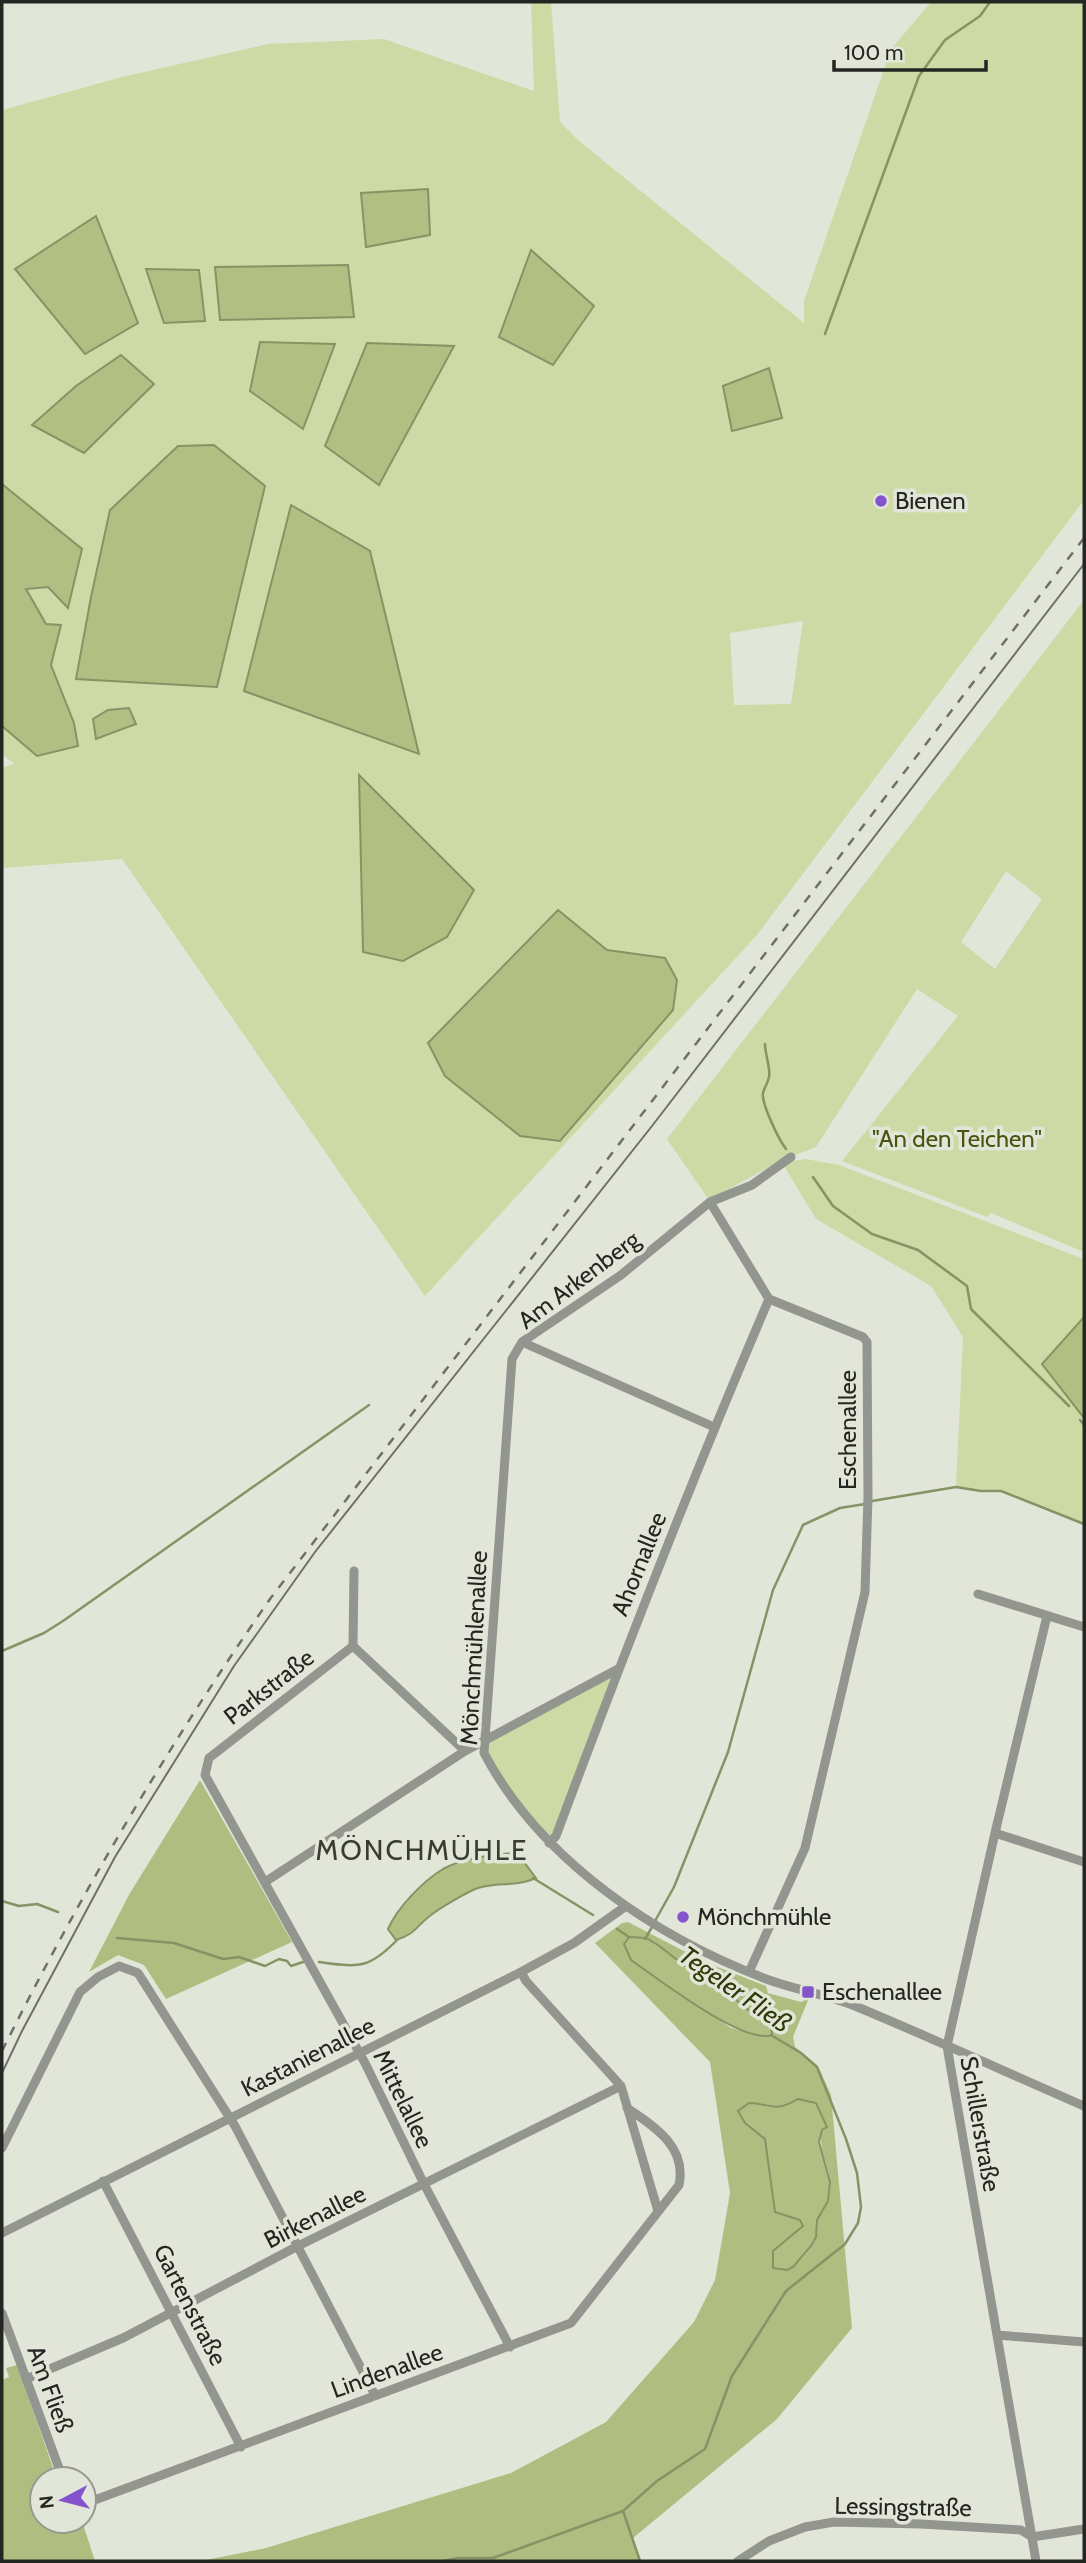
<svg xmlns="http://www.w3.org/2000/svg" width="1086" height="2563" font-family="Cabin,sans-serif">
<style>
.green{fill:#cddaa6;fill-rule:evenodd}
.forest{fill:#afbe80;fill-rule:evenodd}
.water{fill:#b1c082;stroke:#879265;stroke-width:2}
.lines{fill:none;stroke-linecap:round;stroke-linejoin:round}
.stream{stroke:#879265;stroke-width:2.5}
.minor{stroke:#93958f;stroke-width:9}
.tram{stroke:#6e7169;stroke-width:2}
.rail{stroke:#6e7169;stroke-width:2.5;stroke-dasharray:9 9;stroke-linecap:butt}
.poi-dot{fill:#8554cc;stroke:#e2e6d8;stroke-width:2.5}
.labels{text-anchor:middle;stroke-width:7;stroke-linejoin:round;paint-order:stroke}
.poi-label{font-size:24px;fill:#242621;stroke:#e2e6d8;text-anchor:start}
.park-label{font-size:24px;fill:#49550e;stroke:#e2e6d8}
.street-label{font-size:24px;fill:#242621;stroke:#e2e6d8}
.water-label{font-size:26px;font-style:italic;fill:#303908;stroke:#e2e6d8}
.quarter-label{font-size:28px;letter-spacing:2px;fill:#393c31;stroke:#e2e6d8}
</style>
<rect width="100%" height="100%" fill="#e2e6d8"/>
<path class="green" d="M531 2H551L560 122 579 141 804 323V301L891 49 931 2H1084V500L757 935 425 1296 122 859 2 868V768L14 764 2 754V726L37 756 74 723 51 665 61 626 46 624 26 588 48 587 67 607 82 549 2 484V110L122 77 268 44 384 39 534 91ZM120 356 154 384 32 425 76 386ZM803 621 791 704 734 705 730 633ZM558 911 607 950 428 1043Z
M1084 600V1252L991 1213 987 1217 842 1161 958 1016 917 989 816 1147 782 1160 709 1200 667 1139ZM1006 871 1042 899 995 969 961 942Z
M806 1159 839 1165 1084 1259V1317L1043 1364 1084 1418V1524L1001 1491H981L956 1487 963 1337 931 1286 816 1219 784 1166 792 1161Z
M617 1671 549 1842 485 1753 487 1739Z"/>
<path class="forest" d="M200 1780 292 1942 166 1999 144 1965 118 1955 89 1972 130 1893Z
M628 1922 705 1962 766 1986 768 1993 801 2002 809 1998 793 2037 795 2047 818 2066 831 2095 852 2328 777 2419 633 2538 640 2561H201L266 2548 511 2473 606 2422 694 2322 715 2280 730 2193 710 2062 595 1943 622 1923ZM646 1938 688 1968 705 1974 753 2013 771 2021 765 2037 731 2028 631 1960ZM758 2104 773 2108 790 2104 822 2130C818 2148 827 2161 830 2179 832 2196 821 2205 817 2220 816 2226 817 2232 816 2237 812 2249 798 2264 787 2270L784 2240 792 2237 803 2227 767 2150Z
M17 2365 57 2479H42V2521H82L95 2561H2V2380L9 2377 6 2368Z"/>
<path class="water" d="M428 189 430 235 366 247 361 193Z
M96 216 138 323 85 354 15 269Z
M531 250 594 306 553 365 499 337Z
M348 265 354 317 220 320 215 267Z
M146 269 199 270 205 321 164 323Z
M260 342 335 344 303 429 250 391Z
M367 343 454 346 379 485 325 446Z
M121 355 154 384 84 453 32 425 76 386Z
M769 368 782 418 732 431 723 386Z
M214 445 265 486 217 687 76 679 91 597 110 510 178 446Z
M2 484 82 549 68 608 48 587 26 589 46 624 61 625 51 665 74 723 78 746 37 756 2 726Z
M291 505 370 551 419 754 244 691Z
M129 708 136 724 96 739 93 719 108 710Z
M359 775 474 890 447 937 403 961 363 952Z
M558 910 607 950 665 958 677 980 673 1010 560 1141 520 1136 445 1076 428 1043Z
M1084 1317V1418L1042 1364Z
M512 1853 524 1862 536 1878C517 1887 498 1882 478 1888 467 1892 440 1908 431 1915 416 1926 416 1934 396 1940L388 1929C397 1908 423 1881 443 1869 463 1858 490 1855 512 1853Z
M629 1937 646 1938 658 1945 688 1968 705 1974 752 2013 771 2021 772 2035C743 2045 657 1978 631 1960L624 1944Z
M798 2099 816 2103 827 2127 822 2130 819 2142 830 2182 828 2201 817 2220 816 2237 811 2246 793 2267 787 2270 773 2268V2251L803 2226 800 2220 775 2212 765 2139 745 2123 738 2111 749 2103C773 2104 774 2113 798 2099Z"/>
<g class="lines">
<path class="stream" d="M825 334 919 76 945 40 980 16 990 2
M765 1044C765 1054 771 1070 769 1077 768 1083 764 1088 763 1093 761 1103 779 1140 786 1149
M813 1177 833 1206 872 1234 918 1250 967 1286 971 1309 1069 1406
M1080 1420 1084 1425
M872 1501 956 1487 981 1491H1001L1084 1524
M2 1651 44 1633 63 1621 369 1405
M533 1878 593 1915
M2 1901 19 1906 37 1904 58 1912
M655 1921 674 1887 728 1752 773 1590 803 1525 840 1508 865 1504
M617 1929 629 1937
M117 1938 174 1943 223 1959 239 1957 265 1966 279 1959 287 1961 291 1966 303 1962
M645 1939 652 1927
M319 1962C358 1967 368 1970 397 1940
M623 2511 640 2561
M443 2561 458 2558H493L623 2511 657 2481 705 2449 732 2376 786 2291 845 2244 858 2223 861 2207 857 2173 846 2139 817 2067 801 2053 771 2035"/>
<path class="minor" d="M791 1157 752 1185 710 1202 621 1275 522 1342 512 1359 484 1753C541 1861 657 1938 769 1980 797 1990 827 1995 855 2006 932 2038 1008 2073 1084 2106
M710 1202 769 1299 863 1337 867 1342 868 1497 865 1592 805 1848 749 1972
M522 1342 714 1427
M354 1571 353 1646 465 1751
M978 1594 1084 1627
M353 1646 209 1758 205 1775 365 2063 424 2184 510 2347
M995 1833 1084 1862
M549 1843 556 1836C623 1656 693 1476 769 1299
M265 1882 465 1751 618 1669
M521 1972 526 1981 621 2086 658 2211
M2 2148 80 1992 98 1977 119 1966 138 1973 235 2126 375 2395
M103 2181 241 2447
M2 2233 521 1972 574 1943 626 1906
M2 2313 63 2479
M997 2335 1084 2342
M26 2379 123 2338 298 2246 621 2086
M84 2504 571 2323 679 2185C687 2147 655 2127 627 2108
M1032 2537 1084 2529
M738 2561 769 2541 805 2527 834 2522 921 2524 1021 2530 1032 2537
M1036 2561 947 2046 995 1833 1047 1616"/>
<path class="tram" d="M2 2073 22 2031 115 1857 234 1666 315 1552 652 1126 1084 564"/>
<path class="rail" d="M2 2051C81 1893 169 1744 270 1599L1084 538"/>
</g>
<g class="poi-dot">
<circle cx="881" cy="501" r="7"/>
<circle cx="683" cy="1917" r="7"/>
<rect x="801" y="1985" width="14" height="14" rx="3.5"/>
</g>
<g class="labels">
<g class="poi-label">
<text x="895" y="509">Bienen</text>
<text x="697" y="1925">Mönchmühle</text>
<text x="822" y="2000">Eschenallee</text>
</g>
<g class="park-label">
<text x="957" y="1147">"An den Teichen"</text>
</g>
<g class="street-label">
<text transform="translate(579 1280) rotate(-37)" y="8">Am Arkenberg</text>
<text transform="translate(848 1430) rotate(-90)" y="8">Eschenallee</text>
<text transform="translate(639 1564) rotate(-68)" y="8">Ahornallee</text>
<text transform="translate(474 1648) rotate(-87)" y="8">Mönchmühlenallee</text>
<text transform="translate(269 1687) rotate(-38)" y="8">Parkstraße</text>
<text transform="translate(308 2057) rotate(-27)" y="8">Kastanienallee</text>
<text transform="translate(403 2099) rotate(64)" y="8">Mittelallee</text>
<text transform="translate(980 2124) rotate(80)" y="8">Schillerstraße</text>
<text transform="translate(315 2217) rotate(-27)" y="8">Birkenallee</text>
<text transform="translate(190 2305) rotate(63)" y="8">Gartenstraße</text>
<text transform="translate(387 2371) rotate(-20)" y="8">Lindenallee</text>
<text transform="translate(50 2389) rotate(70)" y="8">Am Fließ</text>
<text transform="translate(903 2507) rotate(1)" y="8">Lessingstraße</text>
</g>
<g class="water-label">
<text transform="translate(735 1989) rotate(35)" y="9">Tegeler Fließ</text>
</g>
<g class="quarter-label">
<text x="422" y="1860">MÖNCHMÜHLE</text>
</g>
</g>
<rect width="1086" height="2563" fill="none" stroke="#242621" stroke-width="7"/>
<g transform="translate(63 2500) rotate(263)"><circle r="33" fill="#e2e6d8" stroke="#96998f" stroke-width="2"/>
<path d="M0-5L12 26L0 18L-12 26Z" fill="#8554cc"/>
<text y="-10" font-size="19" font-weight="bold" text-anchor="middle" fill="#242621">N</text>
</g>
<path d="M834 60v10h152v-10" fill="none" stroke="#242621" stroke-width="3.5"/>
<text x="844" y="60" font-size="21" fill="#242621" stroke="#e2e6d8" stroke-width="5" paint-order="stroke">100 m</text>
</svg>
